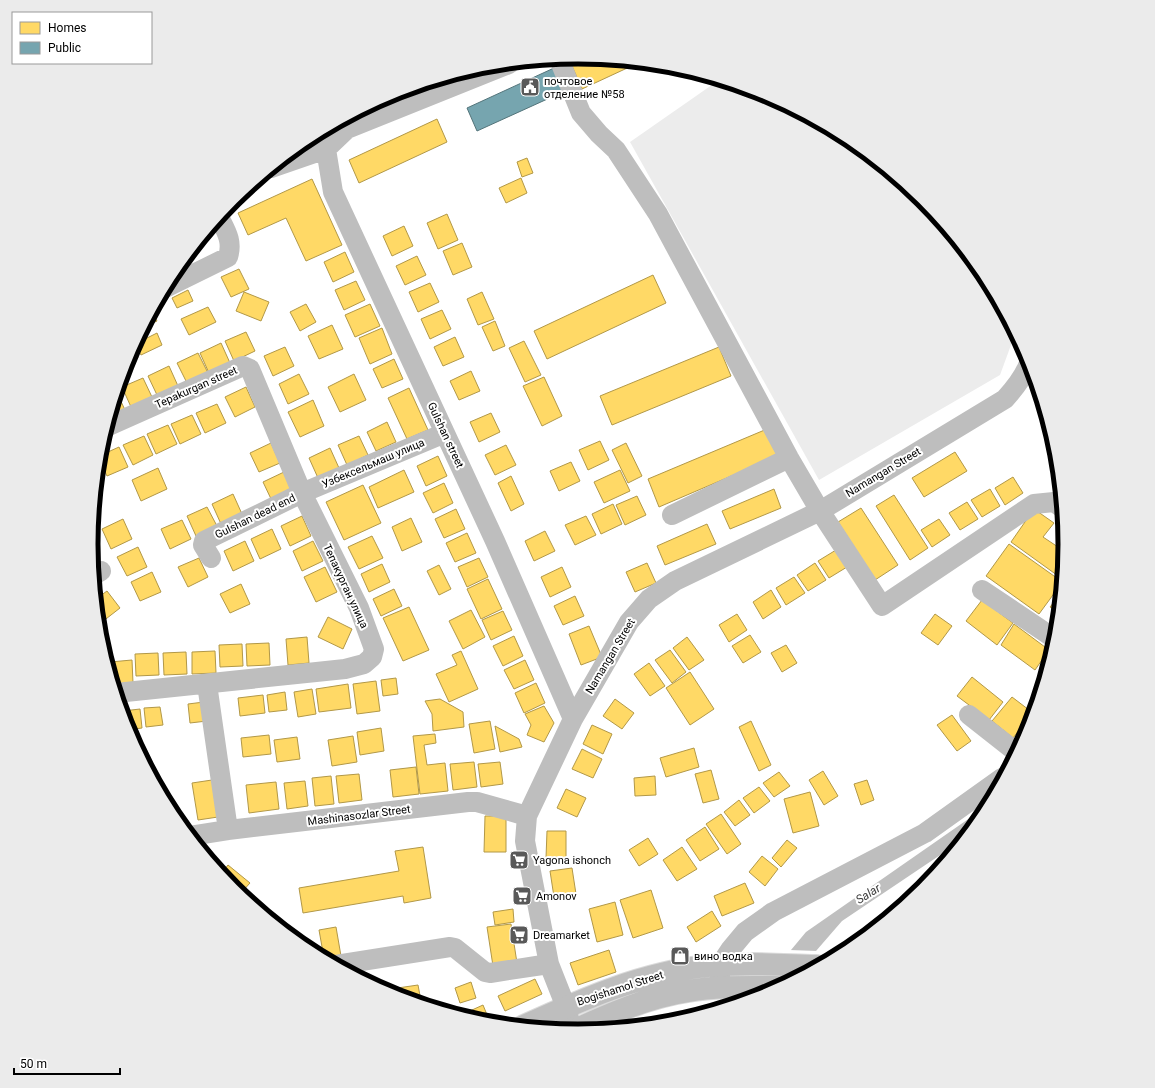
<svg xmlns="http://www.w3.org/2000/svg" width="1155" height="1088" font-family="Roboto,sans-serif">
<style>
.green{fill:#ececec}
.water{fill:#bfbfbf}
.pier{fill:#fff}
.homes{fill:#ffd966;stroke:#b29847}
.public{fill:#76a5af;stroke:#53747a}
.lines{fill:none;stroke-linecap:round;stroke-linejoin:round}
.major-casing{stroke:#dbdbdb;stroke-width:24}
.minor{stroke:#bebebe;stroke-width:20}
.major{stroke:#bebebe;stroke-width:22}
.labels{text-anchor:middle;stroke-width:4;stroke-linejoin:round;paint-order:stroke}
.poi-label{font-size:11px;fill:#000;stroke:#fff;text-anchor:start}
.street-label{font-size:11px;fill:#000;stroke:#fff}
.water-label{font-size:12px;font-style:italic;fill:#444;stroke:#fff}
.rim{fill:none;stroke:#000;stroke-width:5}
</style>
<rect width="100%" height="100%" fill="#fff"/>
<path class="green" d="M719 80 764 94 848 139 922 200 983 274 1015 334 1000 375 819 480 630 142Z"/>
<path class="water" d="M987 806 982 815 961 841 842 921 816 951 807 971 778 985 791 950 806 932Z"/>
<path class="pier" d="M789 950 818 951 810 969 776 987Z"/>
<path class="homes" d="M589 58 638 63 582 89 572 66Z
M371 105 359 114 358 112Z
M437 119 447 142 359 183 349 160Z
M329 127 331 130 316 142 311 137Z
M305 141 307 145 286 156Z
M527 158 533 173 522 177 517 162Z
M521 178 527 193 506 203 499 188Z
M312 179 342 245 306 261 286 218 248 235 238 213Z
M447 214 458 240 438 249 427 223Z
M404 226 413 246 392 256 383 236Z
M202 238 204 244 192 249Z
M462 243 472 267 453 275 443 251Z
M345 252 354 272 333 282 324 262Z
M417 256 426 275 405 285 396 266Z
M239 269 249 289 231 297 221 277Z
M653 275 666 303 547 359 534 331Z
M356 281 365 300 344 310 335 290Z
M430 283 439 302 418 312 409 292Z
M188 290 193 301 177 308 172 298Z
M244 292 269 302 261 321 236 311Z
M482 292 494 319 478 325 467 299Z
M306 304 316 322 300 331 290 312Z
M370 304 380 326 355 337 345 315Z
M208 307 216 322 189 335 181 319Z
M442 310 451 329 430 339 421 319Z
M152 312 157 321 146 326 145 325Z
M495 321 505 346 493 351 482 327Z
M332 325 343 349 319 359 308 336Z
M144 328 147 334 138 339Z
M382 328 392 354 370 364 359 338Z
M246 332 255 351 234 361 225 341Z
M157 333 162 345 141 355 135 344Z
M455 337 464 357 443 366 434 347Z
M524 341 541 375 525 382 509 348Z
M221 343 230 363 209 373 200 353Z
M133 347 138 358 126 364 128 357Z
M285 347 294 366 273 376 264 356Z
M719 347 731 376 612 425 600 396Z
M198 353 208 373 187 383 177 363Z
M394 359 403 379 382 388 373 369Z
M169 366 178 386 157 395 148 376Z
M471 371 480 391 459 400 450 381Z
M299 374 309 394 288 404 279 384Z
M354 374 366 400 340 412 328 387Z
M544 377 562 416 542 426 523 386Z
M143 378 152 397 131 407 122 387Z
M246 387 255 407 235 417 225 397Z
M409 388 428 430 407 439 388 398Z
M117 393 125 410 110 417Z
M313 400 324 426 300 437 288 412Z
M217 404 226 423 205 433 196 413Z
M491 413 500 432 479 442 470 422Z
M192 415 201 434 180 444 171 424Z
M387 422 396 442 376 451 367 432Z
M168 425 177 444 156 454 147 434Z
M767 429 778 456 659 507 648 479Z
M144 436 153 455 133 465 123 445Z
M359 436 368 455 347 465 338 445Z
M600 441 609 460 588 470 579 450Z
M271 443 280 463 259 472 250 453Z
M626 443 642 476 628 483 612 450Z
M506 445 516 465 495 475 485 455Z
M119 447 128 467 107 476 99 459V456Z
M330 448 339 468 318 478 309 458Z
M955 452 967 471 924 497 912 478Z
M438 456 447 476 426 486 417 466Z
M571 462 580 481 559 491 550 471Z
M158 468 167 489 141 501 132 480Z
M404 470 414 492 378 508 369 487Z
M620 470 630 491 604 503 594 482Z
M284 472 293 492 272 501 263 482Z
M511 476 524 504 511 511 498 483Z
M1013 477 1023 493 1005 505 995 488Z
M444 483 453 503 433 513 423 493Z
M363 485 381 523 344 540 326 502Z
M774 489 781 508 730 529 722 511Z
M990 489 1000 506 982 517 971 500Z
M233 494 242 514 221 524 212 504Z
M894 495 928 548 910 560 876 506Z
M637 496 646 515 625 525 616 505Z
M967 502 978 519 960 530 949 513Z
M613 504 622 524 601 534 592 514Z
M207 507 217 526 196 536 187 516Z
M861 508 898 565 875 580 838 522Z
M456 509 465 529 444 538 435 519Z
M1034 509 1054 523 1043 537 1064 551 1061 578 1011 542Z
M302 516 311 536 290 546 281 526Z
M586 516 596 535 575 545 565 525Z
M411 518 422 542 402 551 392 527Z
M123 519 132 539 111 549 102 529Z
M939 519 950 535 932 547 921 530Z
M182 520 191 539 170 549 161 529Z
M707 524 716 544 665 565 657 546Z
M272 529 281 549 260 559 251 539Z
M545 531 555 551 534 561 525 541Z
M467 533 476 553 455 562 446 543Z
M372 536 383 558 359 569 348 547Z
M245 541 254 561 233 571 224 551Z
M313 541 323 561 302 571 293 551Z
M1009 544 1061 581V584L1039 614 986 576Z
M138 547 147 567 127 576 117 557Z
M836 550 847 567 829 578 818 561Z
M199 558 208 577 188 587 178 567Z
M479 558 488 577 467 587 458 567Z
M647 563 656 583 635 592 626 572Z
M815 563 826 580 808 591 797 575Z
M382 564 390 582 369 592 361 574Z
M439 565 451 589 439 595 427 571Z
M325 567 337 592 316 602 304 577Z
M562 567 571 587 550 597 541 577Z
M152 572 161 592 140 601 131 582Z
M794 577 805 593 786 605 776 588Z
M488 579 502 609 481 619 467 589Z
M241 584 250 604 230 613 220 594Z
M394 589 402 606 381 616 373 599Z
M771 590 781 607 763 619 753 602Z
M107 591 120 608 102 622 98 617 96 599Z
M1060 595 1058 612 1050 607Z
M575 596 584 616 563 625 554 606Z
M982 600 1013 623 997 645 966 621Z
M409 607 429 650 403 661 383 618Z
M471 610 485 637 463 649 449 621Z
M503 611 512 630 491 640 482 620Z
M737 614 747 630 729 642 719 625Z
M935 614 952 626 938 645 921 633Z
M328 617 352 629 343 649 318 637Z
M1014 624 1049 650 1035 670 1001 645Z
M589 626 602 657 581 665 569 634Z
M750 635 761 652 743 663 732 646Z
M514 636 523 656 503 666 493 646Z
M307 637 309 663 288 665 286 639Z
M687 637 704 660 689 670 673 648Z
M269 643 270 665 247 666 246 644Z
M242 644 243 666 220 667 219 645Z
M786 645 797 663 782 672 771 653Z
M670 650 686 672 672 683 655 660Z
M215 651 216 673 192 674V652Z
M461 651 478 689 449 702 436 674 457 665 452 655Z
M186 652 187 674 164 675 163 653Z
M158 653 159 675 136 676 135 654Z
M132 660 133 683 114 684 111 675 110 662Z
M525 660 534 680 514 689 504 670Z
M649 663 665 686 650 696 634 674Z
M690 672 714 709 690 725 666 688Z
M972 677 1003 702 989 720 957 696Z
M396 678 398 694 383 696 381 680Z
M376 681 380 711 357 714 353 684Z
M536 683 545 703 524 713 515 693Z
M348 684 351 708 319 712 316 689Z
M312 689 316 714 298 717 294 692Z
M285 692 287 710 269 712 267 695Z
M263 695 265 713 240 716 238 698Z
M1012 697 1033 713 1013 738 992 721Z
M440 699 463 712 464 727 433 731 432 714 425 701Z
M615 699 634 713 622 729 603 716Z
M204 702 207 721 190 723 188 704Z
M544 706 554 723 544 742 527 735 531 725 525 714Z
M160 707 163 725 146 727 144 708Z
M140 709 142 728 127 730 123 711Z
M952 715 971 741 957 751 937 725Z
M490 721 495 749 474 753 469 724Z
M751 721 771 765 759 771 739 727Z
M592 725 612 734 603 754 583 744Z
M495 726 519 739 522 747 500 752Z
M381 728 384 751 360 755 357 732Z
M435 734 436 743 424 745 427 765 445 763 448 791 420 794 413 736Z
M269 735 271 754 243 757 241 738Z
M353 736 357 762 332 766 328 740Z
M297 737 300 759 277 762 274 740Z
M694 748 699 767 666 777 660 758Z
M582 749 602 759 593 778 572 769Z
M474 762 477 787 453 790 450 764Z
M500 762 503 784 481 787 478 764Z
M416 767 419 794 393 797 390 770Z
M711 770 719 799 703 803 695 774Z
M823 771 838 796 824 805 809 780Z
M779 772 790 786 774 797 763 783Z
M359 774 362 800 339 803 336 776Z
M331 776 334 804 315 806 312 778Z
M655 776 656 795 635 796 634 778Z
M212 780 218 817 198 820 192 783Z
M867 780 874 800 861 805 854 784Z
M305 781 308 806 287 809 284 783Z
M276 782 279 809 249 813 246 785Z
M759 787 770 801 754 813 743 798Z
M566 789 586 798 577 817 557 808Z
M810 792 819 826 793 833 784 799Z
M739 800 750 815 735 826 724 812Z
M176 807 178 821 169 808Z
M721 814 741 844 727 854 706 824Z
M485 816H506V852H484Z
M705 827 719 849 700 861 686 840Z
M547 831H566V858H546Z
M648 838 658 854 639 866 629 850Z
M787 840 797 848 781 867 772 858Z
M423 847 431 898 404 903 403 896 303 913 299 888 399 871 395 851Z
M682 847 697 869 677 881 663 860Z
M762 856 778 869 765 886 749 872Z
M228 865 250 883 240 894 233 888 221 874Z
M572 868 576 894 554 897 550 871Z
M745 883 754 903 722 916 714 896Z
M651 890 663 928 633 938 620 900Z
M615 902 623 935 597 942 589 909Z
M513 909 514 922 495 925 493 912Z
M712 911 721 926 696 942 687 927Z
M511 924 517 963 493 966 487 927Z
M336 927 341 956 324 958 319 930Z
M609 950 616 972 578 985 570 963Z
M535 979 542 994 505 1011 498 996Z
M471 982 476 998 460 1003 455 988Z
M418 985 421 1001 417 1002 391 994 384 990Z
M483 1005 490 1022H482L461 1015Z"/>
<path class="public" d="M554 68 565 91 477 131 467 108Z"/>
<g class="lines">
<g class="major-casing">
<path id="major" d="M524 1026C583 999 642 973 707 966 743 962 780 965 816 966
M573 1031C610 1014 648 997 688 991 718 986 747 987 776 987"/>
</g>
<path class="minor" d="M559 59 581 113 599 134 616 150 658 214 789 458 820 511 882 606 1034 504 1054 502 1061 507
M326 149 333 192 495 541 573 719
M271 168 326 149 347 129 509 64
M165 288 228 257C233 241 226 231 219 217
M106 427 243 366 250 369 302 493 359 608 374 649 372 657 364 664 345 669 116 693
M672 515 789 458
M211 558 203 545 204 541 302 493 445 433
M94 575 101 571
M982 590 1055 639
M207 684 228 830
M969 715 1016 752
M190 836 228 830 468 802H477L527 816
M336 965 450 947 455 948 485 972 490 973 549 964
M720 979V965L730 950 745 932 773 912 925 833 1002 778
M573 1031 562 997 549 964 525 841 527 816 573 719 629 622 649 599 675 581 820 511 1005 399C1015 388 1024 377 1029 363"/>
<use href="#major" class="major"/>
</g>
<defs>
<g id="civic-square" transform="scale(1)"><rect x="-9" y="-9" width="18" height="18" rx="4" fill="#595959" stroke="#fff"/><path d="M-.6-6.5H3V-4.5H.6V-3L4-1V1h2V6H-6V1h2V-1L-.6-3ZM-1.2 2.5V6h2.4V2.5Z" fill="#fff"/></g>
<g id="supermarket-square" transform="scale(1)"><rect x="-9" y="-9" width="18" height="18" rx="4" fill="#595959" stroke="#fff"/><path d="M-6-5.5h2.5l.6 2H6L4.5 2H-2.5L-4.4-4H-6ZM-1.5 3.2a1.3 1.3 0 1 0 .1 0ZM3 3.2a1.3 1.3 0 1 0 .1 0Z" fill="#fff"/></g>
<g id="shop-square" transform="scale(1)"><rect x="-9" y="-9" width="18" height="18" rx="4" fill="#595959" stroke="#fff"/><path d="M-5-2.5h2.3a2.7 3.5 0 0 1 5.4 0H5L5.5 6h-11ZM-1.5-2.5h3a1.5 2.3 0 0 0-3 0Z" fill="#fff"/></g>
</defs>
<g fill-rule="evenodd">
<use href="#civic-square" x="530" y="87"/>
<use href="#supermarket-square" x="519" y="860"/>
<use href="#supermarket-square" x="522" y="896"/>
<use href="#supermarket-square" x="519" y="935"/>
<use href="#shop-square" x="680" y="956"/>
</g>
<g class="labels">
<g class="poi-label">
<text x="544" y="85">почтовое<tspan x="544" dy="13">отделение №58</tspan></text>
<text x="533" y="864">Yagona ishonch</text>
<text x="536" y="900">Amonov</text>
<text x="533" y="939">Dreamarket</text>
<text x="694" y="960">вино водка</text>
</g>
<g class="street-label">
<text transform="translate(196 387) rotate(-24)" y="4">Tepakurgan street</text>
<text transform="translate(446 435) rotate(65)" y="4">Gulshan street</text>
<text transform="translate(373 463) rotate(-23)" y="4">Узбексельмаш улица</text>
<text transform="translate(883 472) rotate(-31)" y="4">Namangan Street</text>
<text transform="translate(255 516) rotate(-26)" y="4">Gulshan dead end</text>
<text transform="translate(346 586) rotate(65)" y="4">Тепакурган улица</text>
<text transform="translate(610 656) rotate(-59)" y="4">Namangan Street</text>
<text transform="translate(359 815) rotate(-7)" y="4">Mashinasozlar Street</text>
<text transform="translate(620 988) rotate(-18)" y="4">Bogishamol Street</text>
</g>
<g class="water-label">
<text transform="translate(868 894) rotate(-32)" y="4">Salar</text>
</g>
</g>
<path d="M0 0H1155V1088H0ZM98 544a480 480 0 1 1 960 0a480 480 0 1 1-960 0Z" fill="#ebebeb" fill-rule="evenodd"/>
<path class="rim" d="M98 544a480 480 0 1 1 960 0a480 480 0 1 1-960 0Z"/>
<rect x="12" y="12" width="140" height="52" fill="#ffffff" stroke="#999999"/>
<rect x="20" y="22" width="20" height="12" fill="#ffd966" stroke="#999999"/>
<text x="48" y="32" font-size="12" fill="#000000">Homes</text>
<rect x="20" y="42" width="20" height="12" fill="#76a5af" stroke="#999999"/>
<text x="48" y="52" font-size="12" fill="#000000">Public</text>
<path d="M14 1068v6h106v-6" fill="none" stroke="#000000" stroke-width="2"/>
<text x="20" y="1068" font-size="12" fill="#000000" stroke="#ffffff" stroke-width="3" paint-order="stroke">50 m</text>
</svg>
